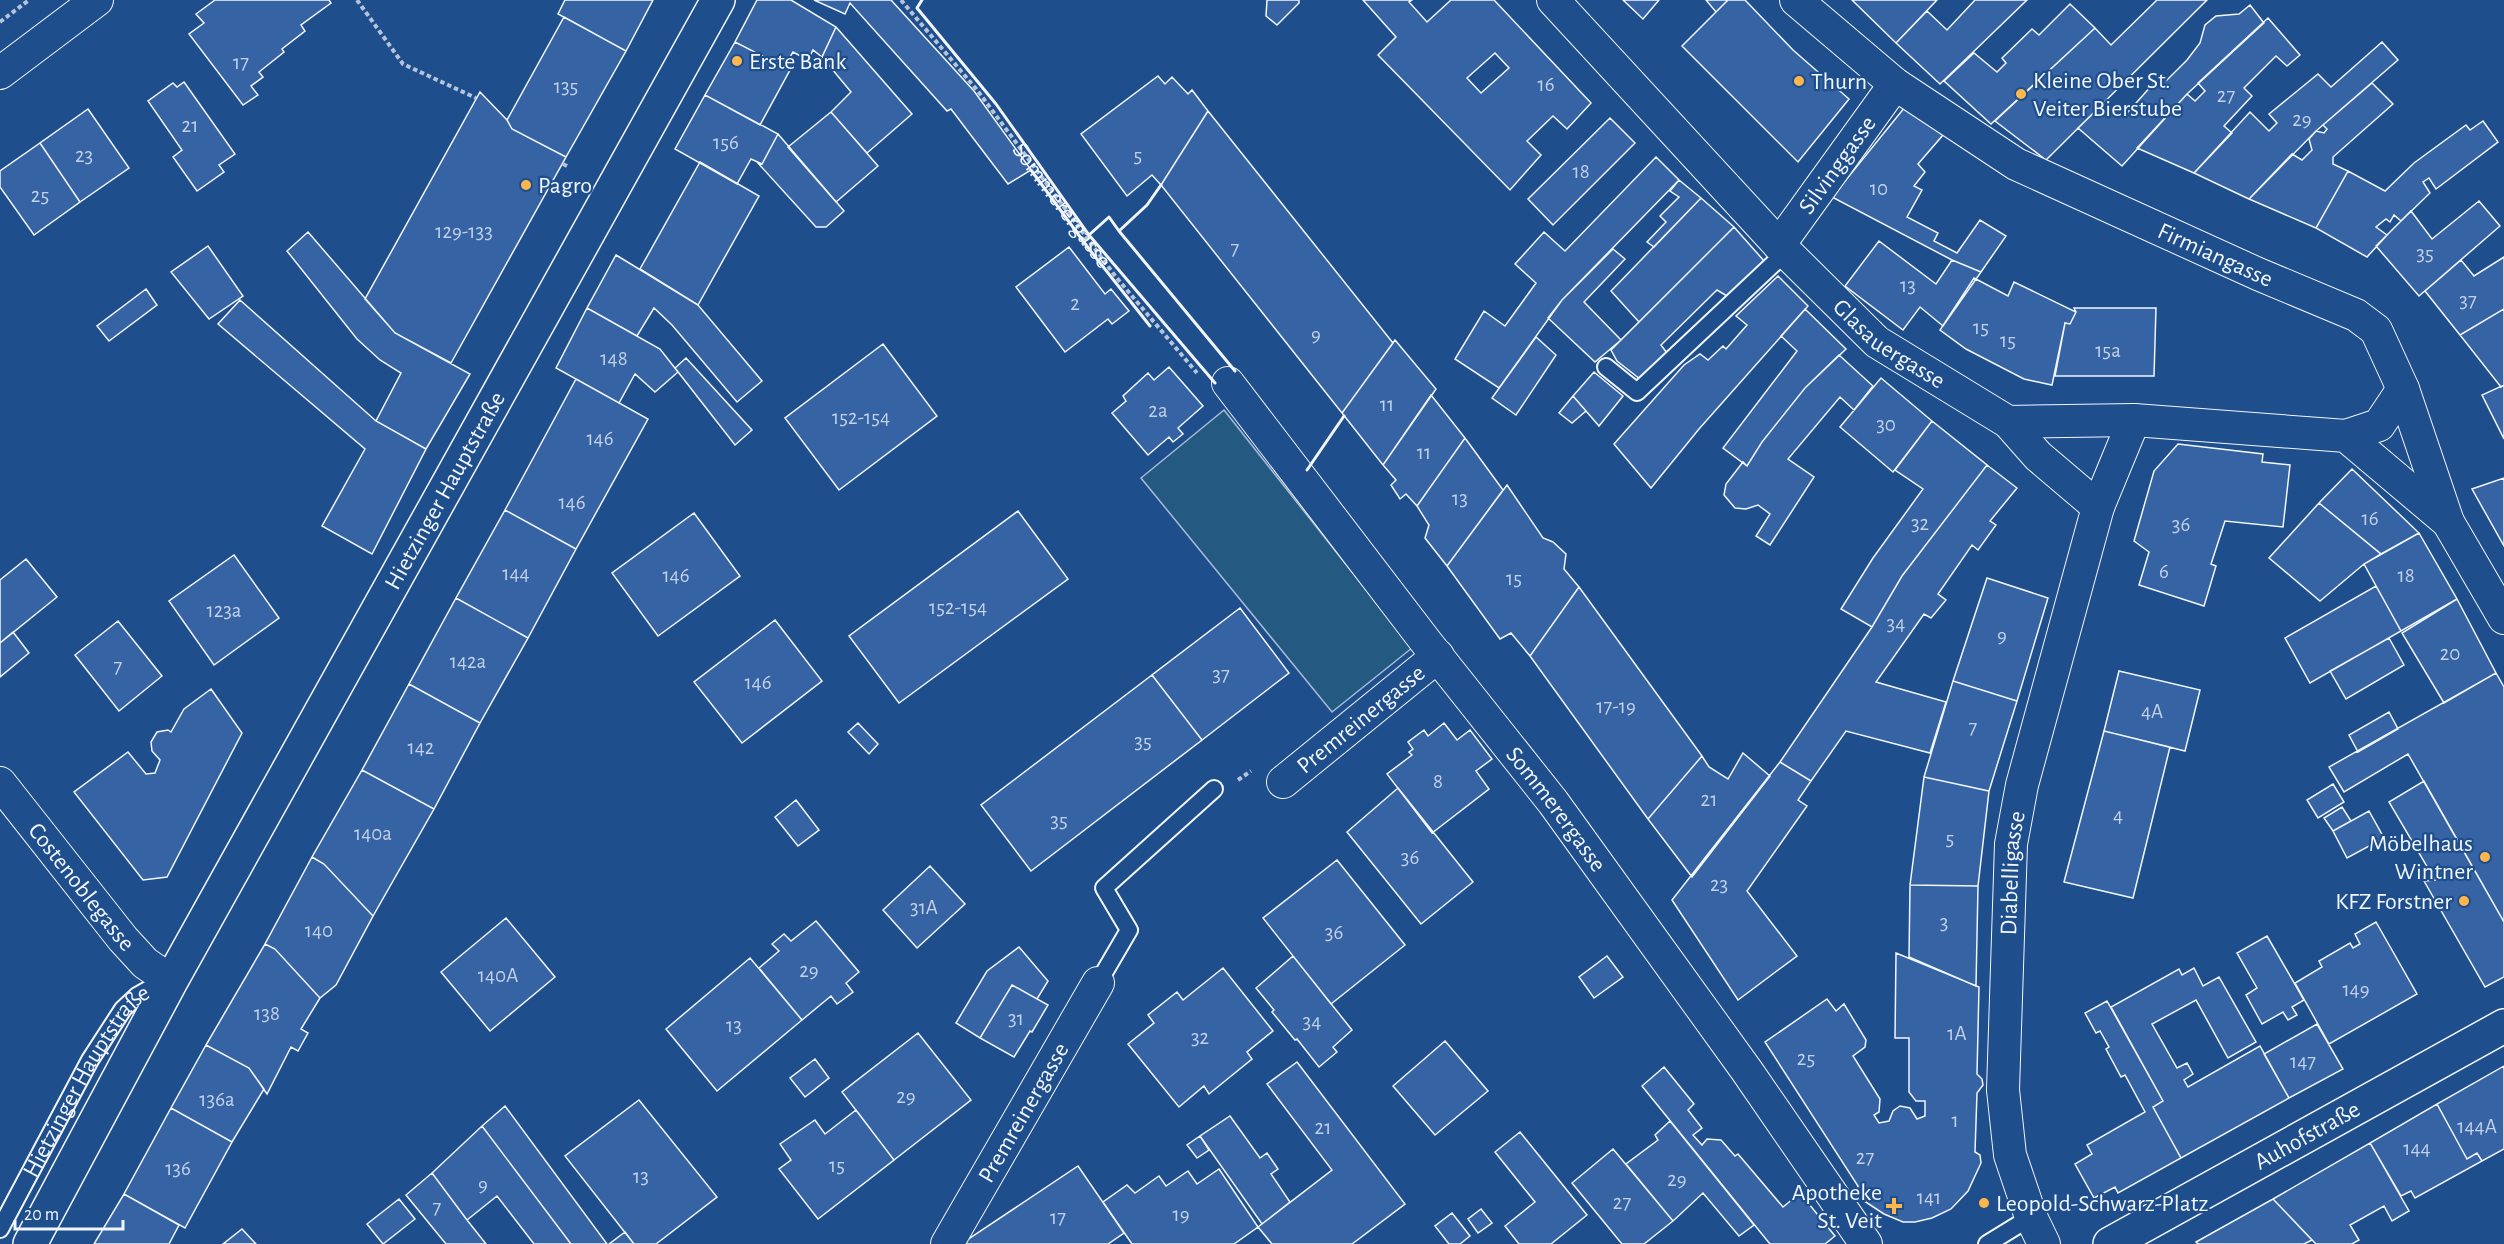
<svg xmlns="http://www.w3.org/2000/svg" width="2504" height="1244" font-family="'Alegreya Sans',sans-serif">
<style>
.green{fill:#245a82;stroke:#a8bbd7;stroke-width:1.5}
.building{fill:#3563a3;stroke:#f2f6ff;stroke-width:1.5;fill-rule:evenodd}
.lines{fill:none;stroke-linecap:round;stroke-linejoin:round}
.lane-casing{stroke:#f2f6ff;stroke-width:20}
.street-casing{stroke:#f2f6ff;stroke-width:34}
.secondary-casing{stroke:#f2f6ff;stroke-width:36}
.path{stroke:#b3c4dc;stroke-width:4;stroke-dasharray:4.5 3;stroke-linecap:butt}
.lane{stroke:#1f4e8c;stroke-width:16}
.street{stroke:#1f4e8c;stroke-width:32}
.secondary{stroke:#1f4e8c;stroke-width:33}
.wall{stroke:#f2f6ff;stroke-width:3}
.poi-dot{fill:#ffb74d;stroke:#1f4e8c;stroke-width:2}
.labels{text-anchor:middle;stroke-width:4.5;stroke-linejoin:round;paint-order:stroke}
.number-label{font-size:21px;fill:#c3d1e8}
.poi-label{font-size:24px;fill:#f2f6ff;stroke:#1f4e8c;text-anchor:start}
.street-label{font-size:24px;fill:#f2f6ff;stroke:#1f4e8c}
</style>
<rect width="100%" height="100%" fill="#1f4e8c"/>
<path class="green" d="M1224 410 1412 648 1332 712 1141 478Z"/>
<path class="building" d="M215 0H329L331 3 301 25 305 31 282 49 284 52 259 72 263 77 251 86 258 95 243 105 189 34 204 23 196 14Z
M565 0H653L626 51 558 14Z
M757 0H791L836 27 822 57 813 50 808 60 793 52 784 67 735 42Z
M814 0H891L974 91 1031 170 1008 184 951 109 947 111 850 3 845 14Z
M1267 0H1299V3L1277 25 1266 16Z
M1363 0H1412L1409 2 1427 22 1451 0H1494L1591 103 1567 129 1553 116 1527 141 1541 155 1510 190 1378 55 1396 37ZM1495 53 1509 68 1481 93 1467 78Z
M1623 0H1659L1643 19Z
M1706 0H1728L1716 12Z
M1728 0H1745L1793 50 1849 99 1798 162 1682 46Z
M1852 0H1937L1896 43Z
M1975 0H2027L1940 84 1896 43 1927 11 1947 30Z
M2157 0H2207L2046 160 1995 121 2095 28 2111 45Z
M2070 4 2095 28 1991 124 1944 81 1974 53 1997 72 2006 63 2002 58 2032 29 2039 35Z
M2250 5 2264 23 2187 94 2122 166 2078 128 2103 104 2114 114 2121 106 2128 112 2162 74 2167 80 2187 60 2200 43 2205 25 2216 16 2239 14Z
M564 17 626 51 566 157 512 129 507 120Z
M2268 18 2300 55 2287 66 2276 56 2244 88 2252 96 2224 126 2232 133 2194 173 2137 148 2187 94 2195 101 2205 91 2198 83Z
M836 27 912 114 867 153 831 112 851 92 822 57Z
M735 42 790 70 760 125 705 95Z
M2382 42 2398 60 2316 131 2249 199 2194 173 2250 112 2269 131 2277 123 2269 114 2318 74 2331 87Z
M1158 76 1165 84 1172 77 1188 94 1192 90 1208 111 1161 185 1152 175 1127 196 1081 134Z
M184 82 235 154 219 165 224 172 197 191 173 157 182 150 148 101 173 83 177 87Z
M2372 83 2393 104 2333 157V164L2348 171 2316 228 2249 199 2292 154 2302 160 2312 150 2309 139 2316 131 2324 133 2327 129 2323 125Z
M480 92 507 120 512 129 566 157 451 363 395 333 365 299Z
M705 95 778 134 762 164 751 159 737 184 675 149Z
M1905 107 1943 135 1918 164 1925 172 1914 186 1922 190 1907 217 1938 233 1934 241 1957 253 1980 220 2006 236 1981 272 1952 260 1832 197Z
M88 109 129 168 80 202 40 143Z
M1208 111 1393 343 1342 413 1161 185Z
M831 112 878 166 836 202 788 147Z
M1610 118 1635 143 1553 225 1528 199Z
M2483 121 2498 142 2436 189 2429 178 2423 182 2430 193 2401 221 2394 215 2390 222 2386 219 2376 227 2387 235 2367 257 2316 228 2348 171 2385 191 2414 163 2466 125 2470 130Z
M778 134 844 211 826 227H816L757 162 762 164Z
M40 143 80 202 34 235 0 187V171Z
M1656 157 1679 180 1562 300 1499 388 1455 359 1484 311 1505 326 1536 283 1515 264 1544 232 1565 251Z
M700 162 759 196 698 305 640 269Z
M1679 180 1701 198 1654 247 1647 242 1666 222 1660 216 1679 197 1670 191Z
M1701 198 1734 227 1639 322 1611 291Z
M2479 201 2500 226 2419 296 2376 246 2411 211 2432 239Z
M1734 227 1765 262 1727 296 1717 290 1661 345 1667 353 1640 379 1617 361 1611 350Z
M308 232 395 333 470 374 426 449 376 421 401 373 380 360 357 339 287 251Z
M1879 241 1936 284 1952 260 1981 272 1943 326 1920 307 1903 330 1845 286Z
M208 246 243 296 209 319 171 272Z
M1069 247 1105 294 1111 289 1129 311 1112 324 1108 319 1065 352 1016 287Z
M1613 249 1625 259 1584 302 1621 340 1595 362 1548 318 1562 300Z
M616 255 698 305 762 381 737 402 672 325 654 308 637 336 587 308Z
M2504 257V309L2460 335 2425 291 2461 260 2474 276Z
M1778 276 1808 306 1699 429 1651 488 1614 444 1684 365 1700 354 1708 360 1723 346 1726 349 1747 325 1736 316Z
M1974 278 2008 296 2014 282 2076 312 2070 324 2065 323 2052 385 2024 379 1966 349 1940 330Z
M146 289 157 305 109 341 97 326Z
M240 300 376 421 426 449 372 554 322 526 365 449 218 324Z
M587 308 660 349 678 372 655 392 635 374 619 403 556 368Z
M2074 308H2156L2154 376H2055L2065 323 2070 324 2076 312Z
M1805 309 1846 349 1805 388 1762 442 1747 466 1723 448 1797 351 1781 336Z
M2504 309V385L2501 387 2460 335Z
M1536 337 1556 355 1516 415 1492 398Z
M1395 340 1436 389 1383 465 1342 413Z
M883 344 937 416 839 490 785 418Z
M1839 355 1873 386 1854 410 1840 397 1788 459 1814 477 1770 545 1756 536 1770 514 1758 505 1746 509 1735 508 1724 495 1726 484 1743 462 1747 466 1762 442 1805 388Z
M686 358 752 430 735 445 675 368Z
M1169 367 1203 406 1178 428 1183 434 1173 442 1169 437 1148 455 1112 413 1126 401 1123 396 1148 373 1154 380Z
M1594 372 1623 396 1599 426 1573 396Z
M1881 378 1932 421 1893 472 1840 427Z
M576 379 648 419 576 549 505 510Z
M2504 385V439L2482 395Z
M1431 395 1465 438 1417 506 1406 494 1400 499 1391 485 1396 480 1383 465Z
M1573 396 1586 411 1572 423 1559 413Z
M1932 421 1987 465 1902 576 1872 627 1841 609 1873 558 1923 489 1895 470Z
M1465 438 1503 490 1447 566 1425 538 1429 525 1417 506Z
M2178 444 2263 454 2262 462 2290 465 2283 527 2225 521 2211 564 2216 566 2204 606 2139 585 2149 552 2134 541 2154 471Z
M1987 465 2017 488 1990 521 1996 525 1978 550 1972 545 1938 594 1946 600 1931 618 1924 614 1876 682 1946 702 1930 753 1846 731 1811 781 1780 762 1872 627 1902 576Z
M2352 469 2419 533 2381 554 2319 503Z
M2504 478V546L2472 489Z
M1507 485 1543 538 1553 542 1566 554 1564 569 1579 587 1530 656 1511 633 1500 639 1447 566Z
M2319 503 2381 554 2364 564 2320 601 2269 558Z
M505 510 576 549 528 638 456 598Z
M1018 511 1068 579 899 703 849 636Z
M694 513 740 576 658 636 612 573Z
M2419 533 2457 599 2401 631 2364 564Z
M234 555 279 618 214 665 169 601Z
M26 559 57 597 0 643V580Z
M1987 578 2048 598 2017 701 1953 681Z
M2376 586 2401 631 2310 683 2285 638Z
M1579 587 1702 756 1648 819 1530 656Z
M456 598 528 638 480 723 409 684Z
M2457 599 2496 673 2444 703 2402 633Z
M1240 608 1289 673 1202 740 1152 675Z
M775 620 822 681 742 743 694 682Z
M118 621 162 676 119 711 75 655Z
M13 632 29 653 0 677V643Z
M2389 638 2404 665 2346 699 2330 671Z
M2119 671 2200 690 2185 751 2104 731Z
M2496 673 2504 687V922L2408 754 2344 792 2329 767Z
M1152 675 1202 740 1031 871 981 805Z
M1953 681 2017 701 1989 791 1924 777Z
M409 684 480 723 434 809 362 770Z
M211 689 242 733 167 877 143 880 74 792 128 752 146 774 155 773 160 760 152 751 151 742 157 732 168 730 171 732 184 709Z
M2389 712 2398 729 2358 752 2349 735Z
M858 723 878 744 869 754 848 732Z
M1444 723 1457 740 1470 730 1492 759 1476 771 1489 789 1432 833 1387 774 1412 755 1409 752 1413 749 1408 742 1424 730 1428 736Z
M2104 731 2170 747 2133 898 2064 882Z
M1743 753 1770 776 1692 877 1648 819 1702 756 1709 767 1728 779Z
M1780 762 1811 781 1798 800 1807 806 1747 891 1797 956 1738 1000 1672 900Z
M362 770 434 809 373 916 324 864 312 857Z
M1924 777 1989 791 1978 886 1910 885Z
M2424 781 2504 922V977L2485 987 2424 881 2435 880 2389 802Z
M2333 784 2344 802 2318 818 2307 800Z
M1398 788 1473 882 1421 924 1347 832Z
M796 800 819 830 798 846 775 817Z
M2342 807 2351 821 2333 831 2324 818Z
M2369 811 2384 838 2347 858 2333 831Z
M312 857 324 864 373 916 336 985 320 998 275 949 265 944Z
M1337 860 1405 945 1331 1004 1263 918Z
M930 866 965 904 917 948 883 910Z
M1910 885 1978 886 1976 986 1909 957Z
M506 918 555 977 490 1031 441 972Z
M816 921 859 972 846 983 853 992 837 1004 831 996 802 1020 759 968 779 951 772 944 784 934 791 941Z
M2376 922 2417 994 2329 1044 2295 983 2322 967 2319 961 2350 943 2353 948 2360 944 2355 934Z
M2267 936 2304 1000 2292 1007 2297 1015 2288 1020 2283 1012 2262 1024 2246 995 2257 988 2237 953Z
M265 944 275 949 320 998 301 1029 308 1033 298 1051 291 1047 267 1094 249 1068 206 1045Z
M1019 947 1048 981 1037 999 1012 985 980 1038 956 1023 987 971Z
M1896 953 1979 987 1977 1074 1982 1079 1983 1085 1977 1093 1975 1152 1980 1155 1981 1163 1968 1191 1951 1209 1932 1218 1915 1222H1903L1884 1214 1858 1197 1856 1191 1858 1186 1765 1042 1827 999 1836 1011 1844 1004 1866 1040 1865 1047 1853 1056 1880 1099 1879 1112 1874 1115 1879 1123 1889 1121 1893 1111 1900 1106 1910 1108 1917 1119 1925 1116V1101H1916L1909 1092V1038H1895Z
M1293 956 1352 1030 1333 1047 1337 1052 1319 1067 1297 1039 1295 1040 1272 1012 1274 1010 1256 988Z
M1607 956 1623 977 1594 998 1579 977Z
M750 958 802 1020 717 1091 666 1029Z
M1223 968 1273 1031 1247 1052 1252 1059 1209 1094 1204 1086 1179 1107 1128 1044 1154 1023 1148 1015 1177 992 1183 1000Z
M2194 968 2203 986 2219 977 2256 1042 2228 1058 2196 1000 2152 1024 2177 1068 2187 1063 2193 1074 2184 1080 2188 1087 2260 1046 2289 1098 2181 1158 2153 1107 2163 1101 2111 1007 2179 969 2182 975Z
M1012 985 1048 1005 1032 1032 1030 1031 1014 1057 980 1038Z
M2107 1001 2163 1101 2153 1107 2181 1158 2118 1193 2115 1187 2094 1198 2075 1164 2092 1154 2087 1145 2145 1112 2125 1075 2121 1077 2106 1049 2109 1047 2100 1031 2096 1033 2085 1013Z
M2317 1024 2343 1069 2289 1098 2264 1054Z
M918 1033 971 1100 894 1160 842 1092Z
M1445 1041 1488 1091 1435 1135 1393 1086Z
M206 1045 249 1068 264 1089 232 1142 171 1108Z
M815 1059 829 1078 805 1097 790 1078Z
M1297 1062 1405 1204 1352 1244H1272L1258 1227 1332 1170 1267 1084Z
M2504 1066V1149L2482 1161 2477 1153 2467 1159 2437 1104Z
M1664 1067 1694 1104 1688 1110 1702 1128 1693 1135 1702 1145 1707 1139 1721 1140 1735 1156 1738 1154 1783 1207 1800 1193 1835 1236 1825 1244H1770L1642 1086Z
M639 1100 717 1197 656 1244H634L565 1156Z
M2437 1104 2467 1159 2477 1153 2482 1161 2415 1198 2411 1191 2401 1196 2370 1143Z
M505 1106 607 1244H571L482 1126Z
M171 1108 232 1142 185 1228 124 1194Z
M856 1110 894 1160 818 1219 779 1169 791 1160 780 1144 815 1120 825 1134Z
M1230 1116 1260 1158 1267 1153 1278 1169 1271 1174 1290 1202 1262 1224 1200 1136Z
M1670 1121 1754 1225 1739 1236 1703 1193 1673 1221 1626 1164 1658 1140 1655 1135Z
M482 1126 571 1244H534L497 1196 467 1220 432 1173Z
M1520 1132 1587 1215 1551 1244H1519L1505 1226 1535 1202 1495 1152Z
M1200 1136 1209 1150 1197 1158 1187 1145Z
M2370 1143 2409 1211 2392 1221 2384 1206 2350 1225 2359 1240 2352 1244H2316L2273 1199Z
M1613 1149 1673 1221 1644 1244H1622L1572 1183Z
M1078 1166 1124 1233 1108 1244H961Z
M1219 1169 1258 1227 1234 1244H1132L1103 1202 1127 1185 1135 1193 1159 1176 1166 1186 1188 1171 1197 1184Z
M432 1173 467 1220 486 1244H446L406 1195Z
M124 1194 179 1225 169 1244H94Z
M399 1199 415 1219 383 1244 367 1224Z
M2273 1199 2312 1240 2304 1244H2198L2196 1242Z
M1481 1209 1492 1223 1478 1233 1468 1219Z
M1452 1213 1470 1236 1460 1244H1449L1435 1226Z
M242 1229 256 1244H223Z
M625 1232 634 1244H609Z"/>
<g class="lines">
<g class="lane-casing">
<g id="lane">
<path d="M1606 367 1637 392 1786 252"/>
<path d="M1098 983 1129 930 1104 888 1214 789"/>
<path id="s2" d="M0 1229 90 1060 123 1009 137 996 153 987 167 983"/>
<path d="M1987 1244 2031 1217"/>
</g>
</g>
<g class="street-casing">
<g id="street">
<path id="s3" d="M1553 0 1779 245 1877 342 2008 422 2134 420 2346 436 2448 522"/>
<path id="s4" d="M1796 0 1895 84 2016 164 2258 274 2356 315 2376 330 2403 389 2448 522 2504 618"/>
<path d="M0 73 97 0"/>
<path id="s5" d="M1779 245 1895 84"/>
<path id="s6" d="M1228 383 1426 642 1553 802 1747 1071 1866 1244"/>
<path d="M2008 422 2038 456 2098 507"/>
<path d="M2346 436 2379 425 2403 389"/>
<path id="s7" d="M1283 782 1438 656"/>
<path id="s8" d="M0 783 123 939 145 963 171 981"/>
<path id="s9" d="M947 1244 1098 983"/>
<path id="s10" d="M2044 1244 2031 1217 2010 1155 2003 1090 2011 844 2022 785 2098 507 2134 420"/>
</g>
</g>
<g class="secondary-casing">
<g id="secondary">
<path id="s11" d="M30 1244 171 981 718 0"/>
<path id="s12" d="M2110 1244 2504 1026"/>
</g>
</g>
<g class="path">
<path d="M357 0 403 64 476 98"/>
<path id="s1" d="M901 0 977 90 1116 277 1197 373"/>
<path d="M0 22 29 0"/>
<path d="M563 164 569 167"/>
<path d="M1238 780 1251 771"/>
</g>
<use href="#lane" class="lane"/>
<use href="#street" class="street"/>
<use href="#secondary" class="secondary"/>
<path class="wall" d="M922 0 917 8 996 104 1089 235 1109 217 1119 231 1147 205 1161 185
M1031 170 1089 249 1150 326
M1119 231 1235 371
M1089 235 1215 383
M1307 470 1344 416"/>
</g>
<g class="poi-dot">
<circle cx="737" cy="61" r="6"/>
<circle cx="1799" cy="81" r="6"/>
<circle cx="2021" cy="94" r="6"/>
<circle cx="526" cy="185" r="6"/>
<circle cx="2485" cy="857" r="6"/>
<circle cx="2464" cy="901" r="6"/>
<circle cx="1984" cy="1203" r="6"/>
<path d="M1891 1197h6v6h6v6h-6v6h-6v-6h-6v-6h6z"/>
</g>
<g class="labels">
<g class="number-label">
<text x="241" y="69">17</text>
<text x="1546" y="91">16</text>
<text x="566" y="93">135</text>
<text x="2226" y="102">27</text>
<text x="2302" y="126">29</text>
<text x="190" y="132">21</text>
<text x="726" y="149">156</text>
<text x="84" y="162">23</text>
<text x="1138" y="162">5</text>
<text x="1581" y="178">18</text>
<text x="1879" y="195">10</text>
<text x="40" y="202">25</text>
<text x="464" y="238">129-133</text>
<text x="1235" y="255">7</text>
<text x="2425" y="260">35</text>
<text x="1908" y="292">13</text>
<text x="2468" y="307">37</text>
<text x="1075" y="310">2</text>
<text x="1981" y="334">15</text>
<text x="1316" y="341">9</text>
<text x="2008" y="347">15</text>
<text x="2108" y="357">15a</text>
<text x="614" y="365">148</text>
<text x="1387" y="411">11</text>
<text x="1158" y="417">2a</text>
<text x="861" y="424">152-154</text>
<text x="1886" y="431">30</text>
<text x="600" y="445">146</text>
<text x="1424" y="459">11</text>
<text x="1460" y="505">13</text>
<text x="572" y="509">146</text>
<text x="2370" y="525">16</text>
<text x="1920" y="530">32</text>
<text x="2181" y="531">36</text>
<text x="2164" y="578">6</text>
<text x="516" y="580">144</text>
<text x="676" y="582">146</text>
<text x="2406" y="582">18</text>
<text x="1514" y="585">15</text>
<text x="958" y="614">152-154</text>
<text x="224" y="617">123a</text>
<text x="1896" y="630">34</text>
<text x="2002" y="642">9</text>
<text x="2450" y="660">20</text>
<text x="468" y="668">142a</text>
<text x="118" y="673">7</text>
<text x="1221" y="681">37</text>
<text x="758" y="689">146</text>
<text x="1616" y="713">17-19</text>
<text x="2152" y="718">4A</text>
<text x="1973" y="734">7</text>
<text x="1143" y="748">35</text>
<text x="421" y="754">142</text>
<text x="1438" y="788">8</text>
<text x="1709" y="806">21</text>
<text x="2118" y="822">4</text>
<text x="1059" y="827">35</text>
<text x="373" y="840">140a</text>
<text x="1950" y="845">5</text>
<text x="1410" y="864">36</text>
<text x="1719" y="891">23</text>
<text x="924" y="914">31A</text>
<text x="1944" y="929">3</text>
<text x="319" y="937">140</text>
<text x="1334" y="939">36</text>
<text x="809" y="977">29</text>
<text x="498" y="982">140A</text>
<text x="2356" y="996">149</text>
<text x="267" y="1020">138</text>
<text x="1016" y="1025">31</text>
<text x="1312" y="1028">34</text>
<text x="734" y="1032">13</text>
<text x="1957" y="1040">1A</text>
<text x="1200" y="1044">32</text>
<text x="1806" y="1065">25</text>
<text x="2303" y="1068">147</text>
<text x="906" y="1103">29</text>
<text x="217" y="1106">136a</text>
<text x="1955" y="1127">1</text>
<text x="2477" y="1133">144A</text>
<text x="1323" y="1134">21</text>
<text x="2417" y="1155">144</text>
<text x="1865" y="1164">27</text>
<text x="837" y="1172">15</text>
<text x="178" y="1175">136</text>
<text x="641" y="1183">13</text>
<text x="1677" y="1186">29</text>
<text x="483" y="1191">9</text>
<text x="1929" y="1204">141</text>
<text x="1622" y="1209">27</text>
<text x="437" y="1214">7</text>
<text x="1181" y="1221">19</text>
<text x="1058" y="1224">17</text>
</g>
<g class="poi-label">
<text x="749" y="69">Erste Bank</text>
<text x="2033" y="88">Kleine Ober St.<tspan x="2033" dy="28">Veiter Bierstube</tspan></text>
<text x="1811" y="89">Thurn</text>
<text x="538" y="193">Pagro</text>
<text x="2473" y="851" text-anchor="end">Möbelhaus<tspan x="2473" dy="28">Wintner</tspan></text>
<text x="2452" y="909" text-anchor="end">KFZ Forstner</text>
<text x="1882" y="1200" text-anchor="end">Apotheke<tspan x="1882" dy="28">St. Veit</tspan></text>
<text x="1996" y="1211">Leopold-Schwarz-Platz</text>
</g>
<g class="street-label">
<text dy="8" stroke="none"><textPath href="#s5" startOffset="99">Silvinggasse</textPath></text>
<text dy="8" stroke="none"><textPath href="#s1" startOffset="261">Sommerergasse</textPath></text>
<text dy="8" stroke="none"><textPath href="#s4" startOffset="494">Firmiangasse</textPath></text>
<text dy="8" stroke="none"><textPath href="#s3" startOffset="482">Glasauergasse</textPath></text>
<text dy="8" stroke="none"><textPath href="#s11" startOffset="860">Hietzinger Hauptstraße</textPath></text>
<text dy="8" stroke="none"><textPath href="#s7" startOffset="100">Premreinergasse</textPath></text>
<text dy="8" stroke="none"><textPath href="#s6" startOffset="538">Sommerergasse</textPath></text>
<text dy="8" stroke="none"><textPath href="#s10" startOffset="378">Diabelligasse</textPath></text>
<text dy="8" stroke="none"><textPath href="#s8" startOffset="132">Costenoblegasse</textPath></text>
<text dy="8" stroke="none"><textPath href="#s2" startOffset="172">Hietzinger Hauptstraße</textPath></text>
<text dy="8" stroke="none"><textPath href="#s9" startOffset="152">Premreinergasse</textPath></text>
<text dy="8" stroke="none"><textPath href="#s12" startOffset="225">Auhofstraße</textPath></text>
</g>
</g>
<path d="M15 1220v9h108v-9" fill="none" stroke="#f2f6ff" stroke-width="3"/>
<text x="24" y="1220" font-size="18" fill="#f2f6ff" stroke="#1f4e8c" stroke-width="4.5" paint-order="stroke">20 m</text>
</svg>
